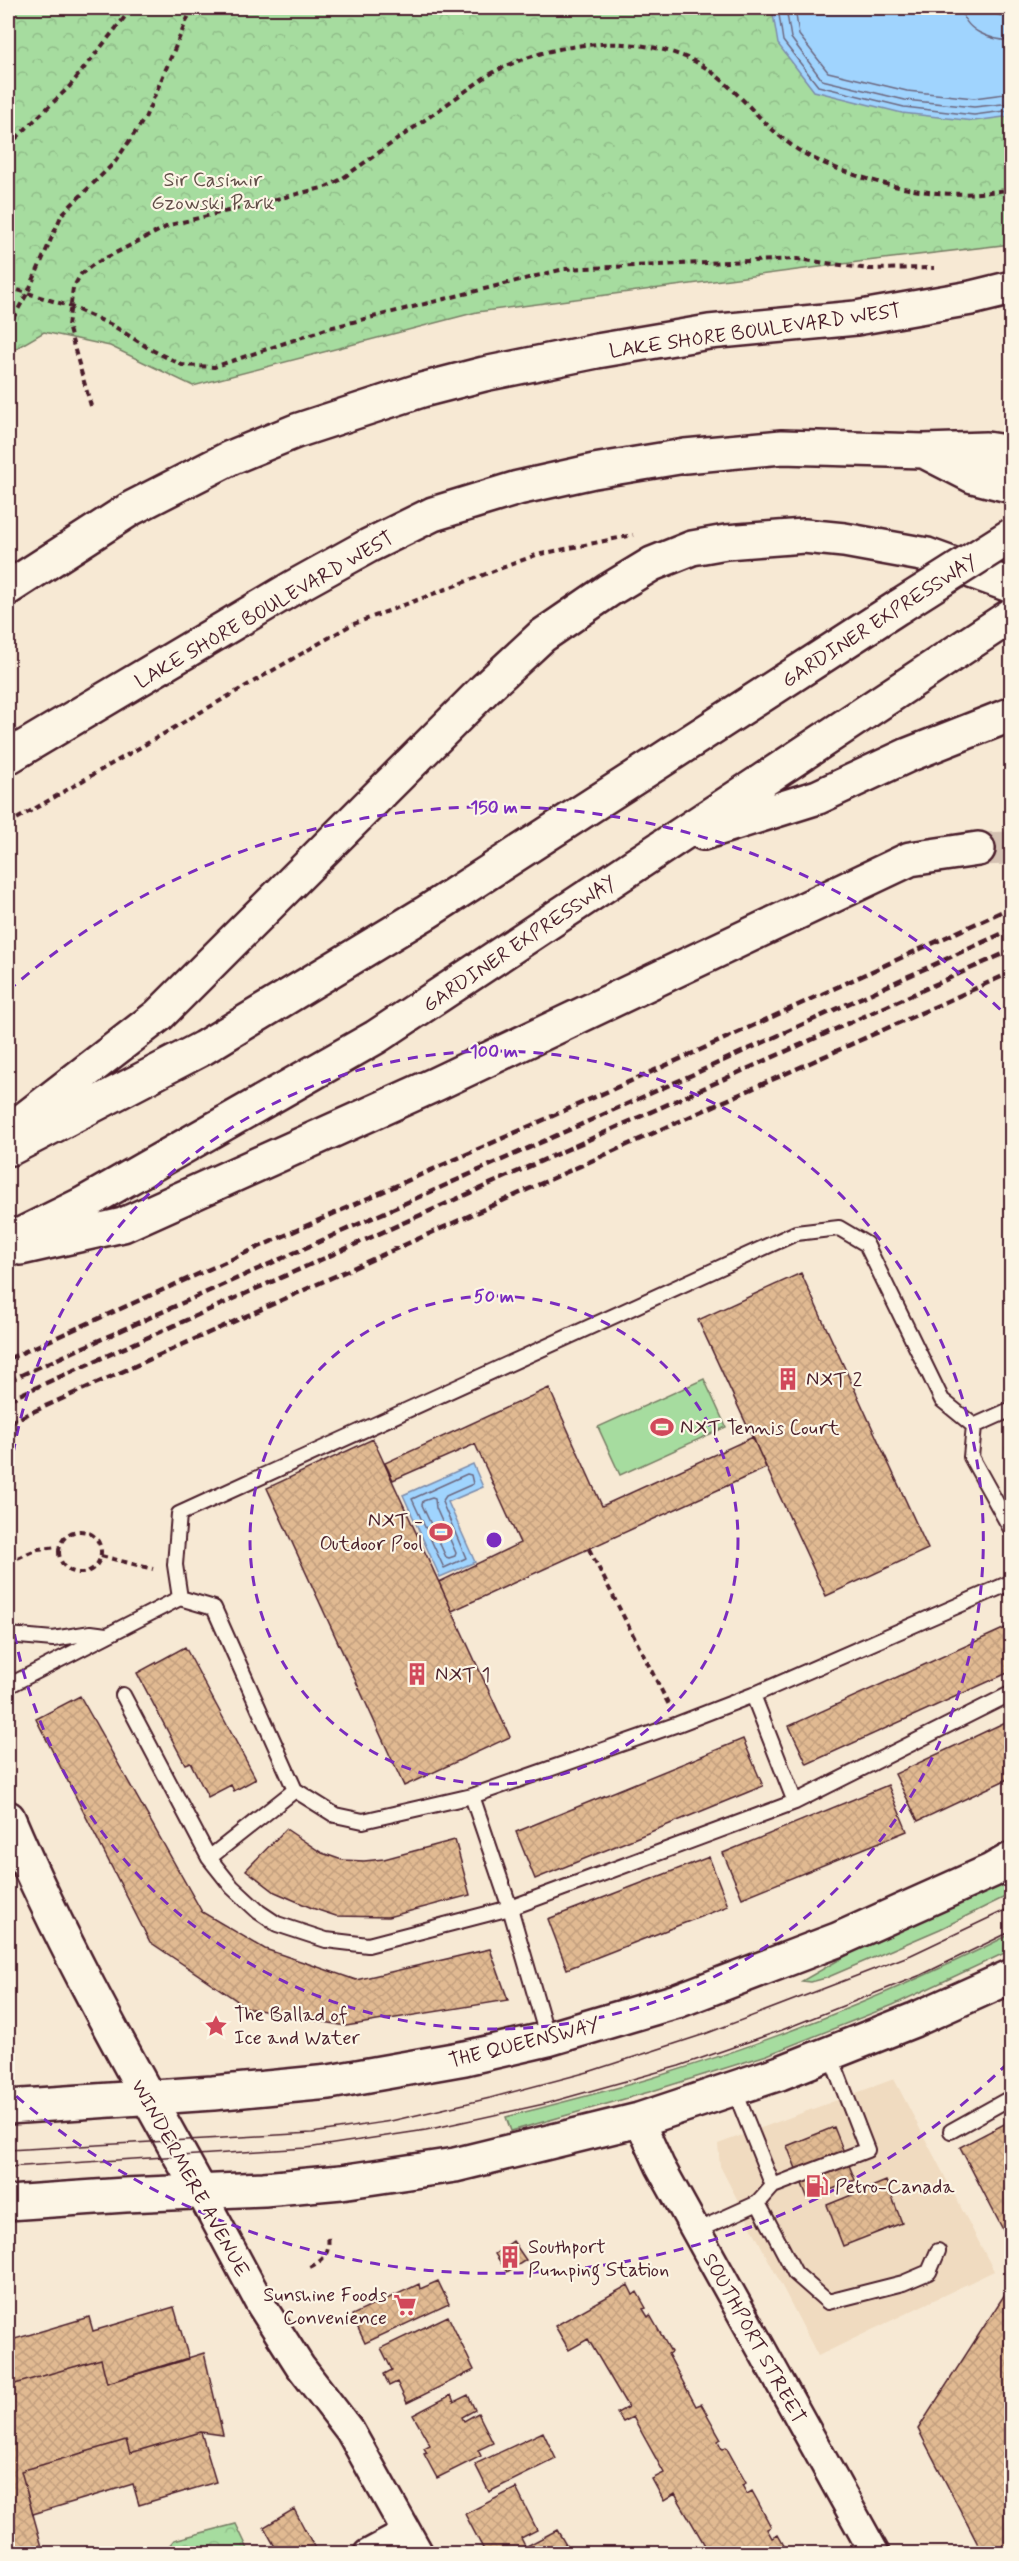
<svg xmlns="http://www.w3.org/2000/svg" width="1019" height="2561" font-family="Mynerve,sans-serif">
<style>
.built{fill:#f0dbc0}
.green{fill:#a6dc9f;stroke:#787e65;stroke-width:1.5}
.park{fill:url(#park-crowns);stroke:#787e65;stroke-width:1.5}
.water{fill:#a0d4fe;stroke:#7e8caa;stroke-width:1.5}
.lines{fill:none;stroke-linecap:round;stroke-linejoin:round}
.shore{stroke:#6c677f;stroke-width:1.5}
.building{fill:url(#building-cross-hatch);stroke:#4a1f2b;stroke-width:1.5}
.highway-tunnel{stroke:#d4c1b2;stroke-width:33;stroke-dasharray:33 16;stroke-linecap:butt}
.lane-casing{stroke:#4a1f2b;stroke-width:18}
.street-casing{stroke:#4a1f2b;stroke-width:33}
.secondary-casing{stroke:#4a1f2b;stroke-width:38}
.highway-casing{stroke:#4a1f2b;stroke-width:38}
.path{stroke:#4a1f2b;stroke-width:4;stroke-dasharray:6 4.5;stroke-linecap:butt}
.lane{stroke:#fcf5e5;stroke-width:14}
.street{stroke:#fcf5e5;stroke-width:28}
.secondary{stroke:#fcf5e5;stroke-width:33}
.highway{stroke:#fcf5e5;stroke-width:33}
.tram{stroke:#4a1f2b;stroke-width:1.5}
.rail{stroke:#4a1f2b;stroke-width:4.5;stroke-dasharray:9 4.5;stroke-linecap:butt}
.highway-bridge-casing{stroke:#4a1f2b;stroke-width:38;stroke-linecap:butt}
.highway-bridge{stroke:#fcf5e5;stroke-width:33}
.ring{fill:none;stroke:#7b2cbf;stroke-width:3;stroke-dasharray:10 8}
.labels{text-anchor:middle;stroke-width:4.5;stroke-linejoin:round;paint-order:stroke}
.park-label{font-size:20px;fill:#614e48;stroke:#fcf5e5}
.street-label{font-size:20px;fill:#4a1f2b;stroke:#fcf5e5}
.poi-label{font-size:20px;fill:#4a1f2b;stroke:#fcf5e5;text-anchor:start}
.centre{fill:#7b2cbf;stroke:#fcf5e5;stroke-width:3}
.ring-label{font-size:18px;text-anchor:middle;font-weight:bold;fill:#7b2cbf;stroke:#fcf5e5;stroke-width:4.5;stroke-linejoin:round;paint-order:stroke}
</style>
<defs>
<pattern id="park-crowns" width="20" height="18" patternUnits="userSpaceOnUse" patternTransform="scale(1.5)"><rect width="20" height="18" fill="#a6dc9f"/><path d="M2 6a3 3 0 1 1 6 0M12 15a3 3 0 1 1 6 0" fill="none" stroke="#90bc89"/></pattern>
<pattern id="building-cross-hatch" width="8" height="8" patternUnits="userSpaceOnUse" patternTransform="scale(1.5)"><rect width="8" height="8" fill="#e1ba92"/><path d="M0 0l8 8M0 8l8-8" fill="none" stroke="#c39f7e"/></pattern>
</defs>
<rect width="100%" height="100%" fill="#f7e9d4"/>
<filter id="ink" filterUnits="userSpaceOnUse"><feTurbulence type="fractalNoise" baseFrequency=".0167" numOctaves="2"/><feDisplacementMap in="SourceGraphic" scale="12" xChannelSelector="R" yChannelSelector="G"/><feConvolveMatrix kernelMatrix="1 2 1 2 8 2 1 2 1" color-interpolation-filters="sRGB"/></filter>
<g filter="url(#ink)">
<path class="built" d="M894 2079 994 2271 818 2356 720 2166 718 2144Z"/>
<path class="green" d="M704 1379 726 1427 620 1475 598 1427Z
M1011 1872V1894L940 1929 826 1978 811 1982 802 1981 858 1949Z
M1011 1934V1950L893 2005 767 2055 649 2092 511 2131 506 2117C555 2104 604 2092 652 2078 776 2040 896 1992 1011 1934Z"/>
<path class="park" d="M8 8H1011V244L858 262 477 312 193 386 110 346 44 332 8 353Z
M236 2524 248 2549 244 2553H163L174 2540Z"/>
<path class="water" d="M772 8H976L1011 19V116L974 121 902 113 814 91 778 44Z
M473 1464 483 1487 448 1502 475 1562 440 1577 403 1495Z"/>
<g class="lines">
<path class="shore" d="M778 8 783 41 818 86 904 107 974 115 1012 110
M786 8 791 38 822 80 905 100 974 107 1012 103
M795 8 799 35 828 72 907 91 974 98 1012 93
M962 8C963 31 991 40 1012 41
M467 1474 471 1475 473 1484 446 1496 442 1502 466 1558 444 1568 412 1499Z
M432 1498 435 1499 436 1508 456 1553 455 1556 449 1558 446 1557 422 1505 423 1501Z"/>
</g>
<path class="building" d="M801 1273 928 1549 826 1596 698 1320Z
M549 1388 602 1506 753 1437 766 1468 452 1611 439 1582 520 1543 475 1444 393 1480 385 1463Z
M373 1439 510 1737 404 1786 267 1488Z
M1012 1446V1459L1006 1448Z
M1012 1625V1671L807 1764 789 1726Z
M185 1647 256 1779 234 1791 231 1785 208 1797 190 1762 185 1764 137 1673Z
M80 1696 202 1912 265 1949 356 1980 490 1949 508 2000 346 2026 248 2008 150 1942 36 1719Z
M1012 1719V1777L918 1821 895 1774Z
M743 1739 763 1786 535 1879 516 1832Z
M888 1785 907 1831 742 1898 723 1853Z
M286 1829 322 1853 342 1860 364 1861 384 1859 455 1840 470 1895 388 1917 336 1916 312 1908 275 1892 246 1870Z
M709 1857 728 1906 567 1969 548 1919Z
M1012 2120V2247L960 2147Z
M834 2127 855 2180 808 2199 787 2146Z
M886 2181 902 2223 843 2246 827 2205Z
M513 2241 526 2260 507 2272 495 2254Z
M438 2281 449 2304 365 2343 352 2315 419 2284 420 2289Z
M1012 2283V2549L1004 2554H983L918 2429Z
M628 2285 633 2295 637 2292 646 2308 643 2309 648 2317 650 2315 671 2352 668 2354 696 2406 701 2404 721 2439 718 2441 722 2449 726 2447 746 2483 742 2485 747 2494 752 2491 757 2500 771 2527 767 2529 772 2538 778 2535 787 2551 782 2554H710L675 2494 664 2501 652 2479 664 2473 633 2417 623 2422 617 2413 628 2407 588 2339 569 2350 555 2326Z
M174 2307 189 2359 107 2383 101 2359 8 2386V2341L89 2317 93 2331Z
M448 2316 474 2370 407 2403 397 2382 389 2386 384 2374 392 2370 381 2348Z
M204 2353 223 2435 201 2432 130 2453 126 2440 21 2471 44 2554H8V2386L101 2359 107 2383Z
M451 2395 454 2402 468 2395 475 2410 462 2417 464 2421 478 2413 493 2443 478 2450 481 2456 437 2478 424 2454 427 2453 424 2448 430 2445 413 2415Z
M201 2432 216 2482 139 2505 133 2484 33 2514 21 2471 126 2440 130 2453Z
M543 2432 556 2459 489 2492 475 2464Z
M516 2488 537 2530 521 2538 525 2546 511 2554H486L465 2514Z
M294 2509 318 2554H279L264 2527Z
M557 2530 569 2550 563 2554H512Z"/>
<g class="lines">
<path class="highway-tunnel" d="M978 849 1012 848"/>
<g class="lane-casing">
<path id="lane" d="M1012 1409 974 1426 971 1457 1012 1531
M180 1598 175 1565 179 1514 796 1233 839 1228 866 1244 942 1400 974 1426
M8 1635 53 1639 91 1633 106 1635
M8 1686 180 1598 214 1608 295 1790
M123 1695 209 1858 232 1887 259 1912 277 1924 326 1940 368 1945 510 1908 795 1802 1012 1693
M753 1695 795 1802
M472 1796 510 1908 548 2039
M209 1858 295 1790 335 1815 363 1821 472 1796 678 1724 753 1695 1012 1582
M951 2131 1012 2097
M773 2186 867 2150 830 2054
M758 2203 795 2273 828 2302 903 2283 929 2272 938 2251
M696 2231 758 2203 773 2186 734 2089"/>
</g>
<g class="street-casing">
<path id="street" d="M639 2120 660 2166 875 2554
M201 2193 261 2305 300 2366 350 2431 419 2554
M368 2554 407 2533"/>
</g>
<g class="secondary-casing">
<path id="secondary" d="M8 1818C63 1948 133 2070 201 2193
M8 2107 213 2093 329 2082 465 2058 548 2039 677 2001 837 1940 991 1871 1012 1859
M8 2203 125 2195 264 2189 341 2182 455 2165 639 2120 780 2073 914 2020 1012 1976"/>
</g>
<g class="highway-casing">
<path id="highway" d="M926 452 973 476 1012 486
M8 588 132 508 230 458 296 431 422 390 484 374 597 351 709 332 856 318 971 298 1012 288
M8 757 294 587 368 546 433 514 518 488 594 471 685 456 782 447 924 451 986 449 1012 453
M703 833 818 797 908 755 1012 714
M8 1132 159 1015 485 689 542 636 609 590 652 564 692 548 726 542 804 536 844 540 927 555 1012 586
M11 1148 203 1048 427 912 900 606
M8 1241 83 1204 376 1037 1012 615
M21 1248 123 1225 436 1084 910 859 978 849"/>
</g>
<path class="path" d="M8 146 69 87 132 8
M8 287 69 306 112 325 150 349 182 365 214 367 329 328 564 269 798 259 869 269 934 268
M8 327 28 292 62 214 115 162 145 118 192 8
M91 406 68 326 73 288 81 274 94 264 170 225 326 187 340 180 484 78C544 40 653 27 713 73 746 98 768 133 805 154 821 163 838 169 855 175 910 193 954 199 1012 189
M8 824 351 625 536 555 633 535
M59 1552a21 21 0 1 1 42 0a21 21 0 1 1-42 0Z
M589 1549 669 1705
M101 1556 153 1569
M8 1562 38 1549 60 1547
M310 2267C326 2259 330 2252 328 2234"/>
<use href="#lane" class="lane"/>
<use href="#street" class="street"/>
<use href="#secondary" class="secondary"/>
<use href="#highway" class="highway"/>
<path class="tram" d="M8 2150 312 2133 391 2121 490 2098 588 2072 705 2034 911 1955 1012 1907
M8 2167 307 2148 426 2130 544 2104 679 2066 782 2030 921 1975 1012 1931"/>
<path class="rail" d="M8 1359 689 1055 1012 907
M8 1381 696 1073 1012 929
M8 1400 1012 950
M8 1423 1012 972"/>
<g class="highway-bridge-casing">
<path id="highway-bridge" d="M900 606 1012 535"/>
</g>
<use href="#highway-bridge" class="highway-bridge"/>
</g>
</g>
<g class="ring">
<circle cx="494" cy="1540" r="244"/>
<path d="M8 1489A489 489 0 1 1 8 1591"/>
<path d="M1008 2063A733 733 0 0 1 8 2089M8 991A733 733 0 0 1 1008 1017"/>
</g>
<defs>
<g id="building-bare" transform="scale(1.8)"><path d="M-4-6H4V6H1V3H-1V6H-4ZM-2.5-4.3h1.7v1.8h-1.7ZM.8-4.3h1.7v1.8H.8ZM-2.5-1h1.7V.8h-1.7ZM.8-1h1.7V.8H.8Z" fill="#d1495b" stroke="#fcf5e5" stroke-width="2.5" paint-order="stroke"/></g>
<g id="stadium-bare" transform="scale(1.8)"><path d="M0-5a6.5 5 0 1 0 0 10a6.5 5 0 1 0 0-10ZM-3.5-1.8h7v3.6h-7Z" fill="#d1495b" stroke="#fcf5e5" stroke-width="2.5" paint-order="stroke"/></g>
<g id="sight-bare" transform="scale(1.8)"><path d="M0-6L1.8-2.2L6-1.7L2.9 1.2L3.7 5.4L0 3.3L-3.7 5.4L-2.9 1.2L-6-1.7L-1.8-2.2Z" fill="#d1495b" stroke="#fcf5e5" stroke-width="2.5" paint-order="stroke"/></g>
<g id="fuel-bare" transform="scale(1.8)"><path d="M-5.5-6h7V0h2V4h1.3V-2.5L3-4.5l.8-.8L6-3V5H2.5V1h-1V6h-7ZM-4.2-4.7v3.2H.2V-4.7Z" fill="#d1495b" stroke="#fcf5e5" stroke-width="2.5" paint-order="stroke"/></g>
<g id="supermarket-bare" transform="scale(1.8)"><path d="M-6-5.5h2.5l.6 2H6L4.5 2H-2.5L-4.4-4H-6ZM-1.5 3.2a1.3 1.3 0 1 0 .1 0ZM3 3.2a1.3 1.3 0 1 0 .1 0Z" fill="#d1495b" stroke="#fcf5e5" stroke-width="2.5" paint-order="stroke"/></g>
</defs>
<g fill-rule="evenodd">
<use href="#building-bare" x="788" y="1379"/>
<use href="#stadium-bare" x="662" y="1427"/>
<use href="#stadium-bare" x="441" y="1532"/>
<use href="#building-bare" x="417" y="1674"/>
<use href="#sight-bare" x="216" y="2026"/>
<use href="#fuel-bare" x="817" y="2186"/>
<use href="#building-bare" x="510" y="2257"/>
<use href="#supermarket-bare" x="405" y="2305"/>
</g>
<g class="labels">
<g class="park-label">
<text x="213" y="186">Sir Casimir<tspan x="213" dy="23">Gzowski Park</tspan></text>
</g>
<g class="street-label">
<text transform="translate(755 330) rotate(-8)" y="7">LAKE SHORE BOULEVARD WEST</text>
<text transform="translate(264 609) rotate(-30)" y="7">LAKE SHORE BOULEVARD WEST</text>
<text transform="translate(879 620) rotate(-33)" y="7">GARDINER EXPRESSWAY</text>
<text transform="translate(519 943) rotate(-34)" y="7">GARDINER EXPRESSWAY</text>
<text transform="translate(524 2042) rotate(-14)" y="7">THE QUEENSWAY</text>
<text transform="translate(191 2178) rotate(61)" y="7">WINDERMERE AVENUE</text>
<text transform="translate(755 2338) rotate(61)" y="7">SOUTHPORT STREET</text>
</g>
<g class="poi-label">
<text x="806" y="1386">NXT 2</text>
<text x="680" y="1434">NXT Tennis Court</text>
<text x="423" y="1527" text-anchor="end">NXT -<tspan x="423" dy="23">Outdoor Pool</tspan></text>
<text x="435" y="1681">NXT 1</text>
<text x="234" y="2021">The Ballad of<tspan x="234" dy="23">Ice and Water</tspan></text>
<text x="835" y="2193">Petro-Canada</text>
<text x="528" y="2253">Southport<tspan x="528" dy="23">Pumping Station</tspan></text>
<text x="387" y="2301" text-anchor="end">Sunshine Foods<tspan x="387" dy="23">Convenience</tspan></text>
</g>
</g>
<circle cx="494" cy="1540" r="9" class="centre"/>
<g class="ring-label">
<text x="494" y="813">150 m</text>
<text x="494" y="1057">100 m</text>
<text x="494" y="1302">50 m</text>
</g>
<rect width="1019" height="2561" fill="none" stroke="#fcf5e5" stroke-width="30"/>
<rect x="15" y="15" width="989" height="2531" fill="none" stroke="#4a1f2b" stroke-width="2" filter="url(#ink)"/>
</svg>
